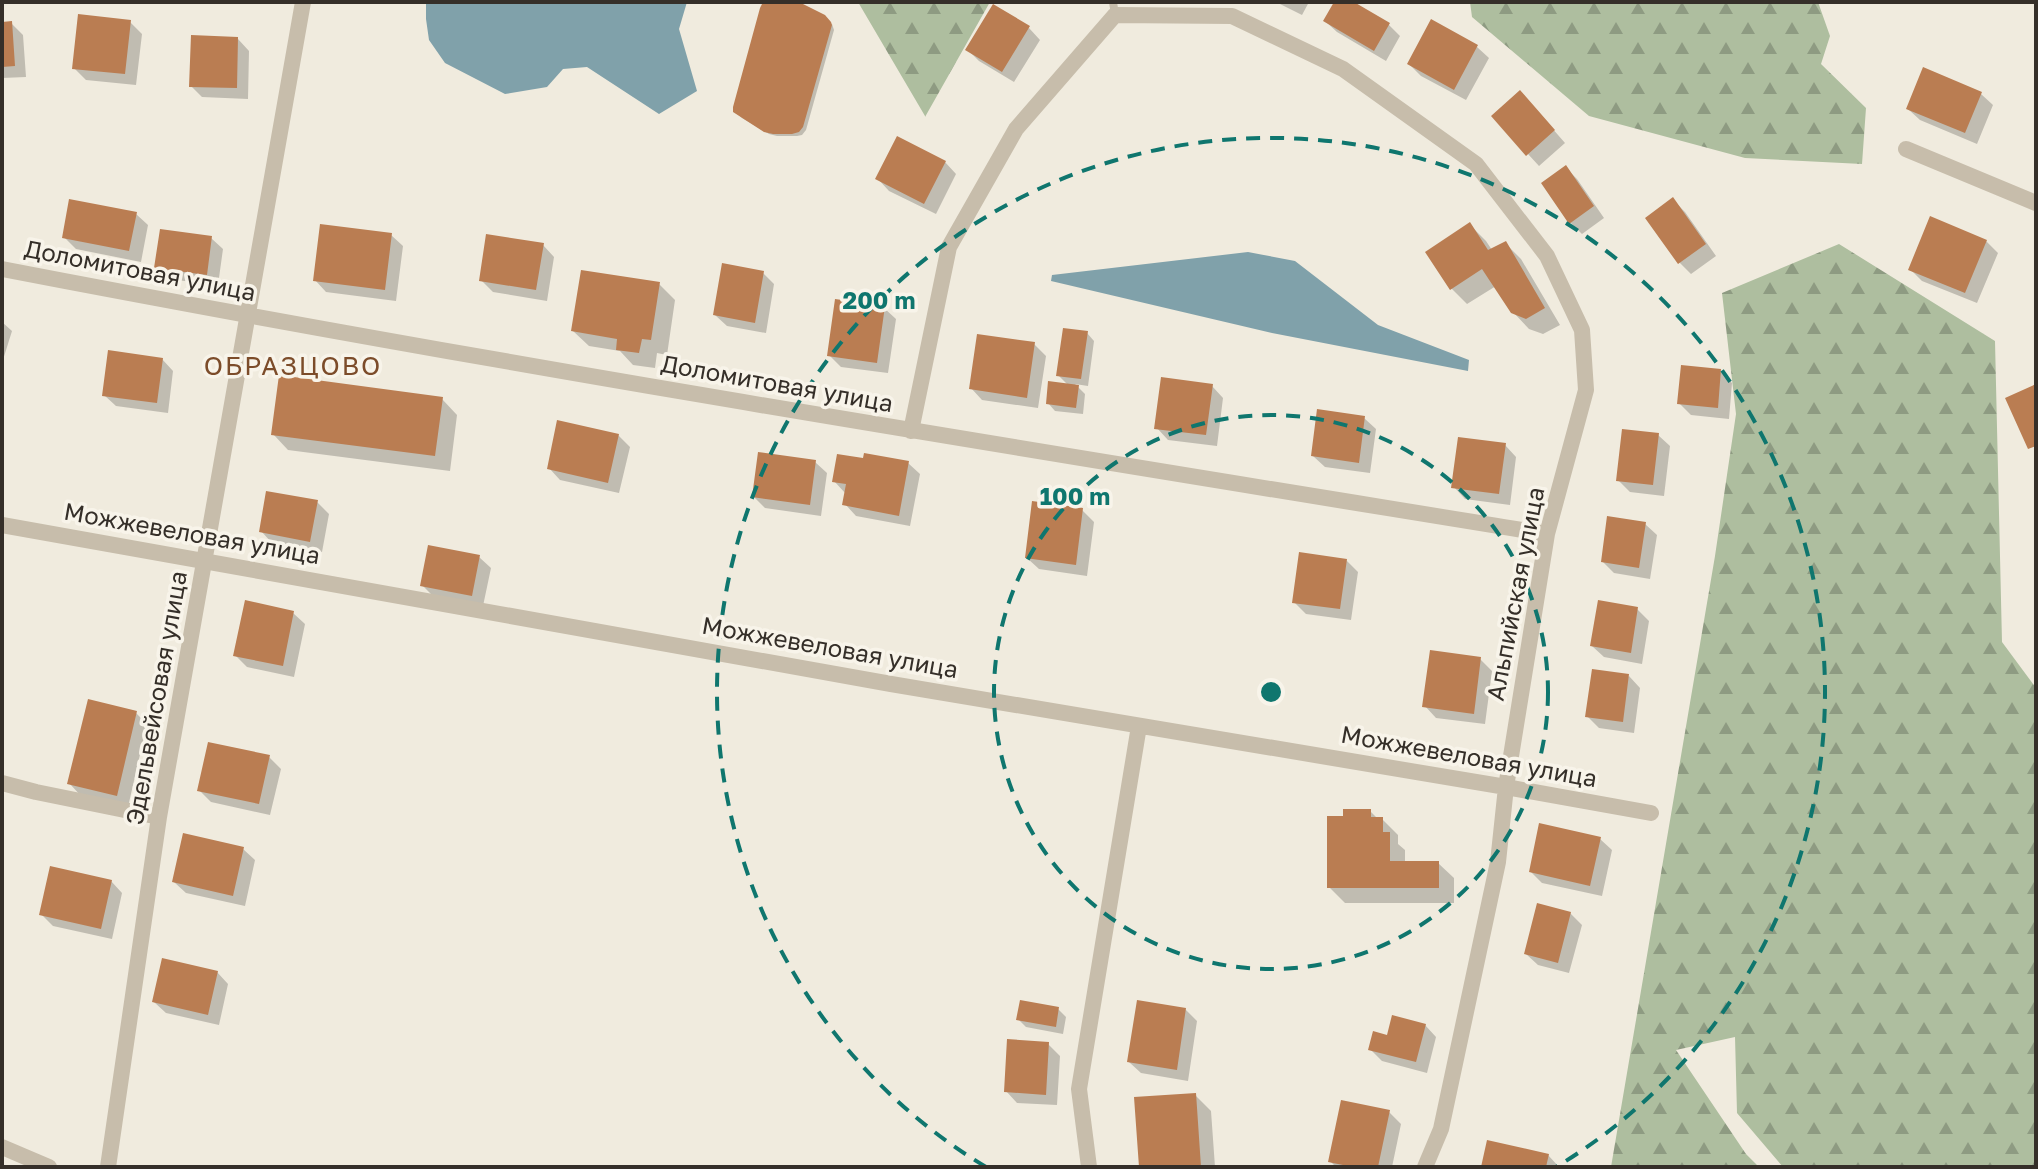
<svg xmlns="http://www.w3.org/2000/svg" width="2038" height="1169" font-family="'Golos Text',sans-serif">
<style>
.forest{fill:url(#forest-firs)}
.water{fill:#80a1aa}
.shadow{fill:#0003}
.building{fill:#ba7d52}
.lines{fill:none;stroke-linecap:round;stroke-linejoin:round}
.lane{stroke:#c7bdab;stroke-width:8}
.street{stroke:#c7bdab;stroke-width:16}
.ring{fill:none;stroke:#0f766e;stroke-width:4;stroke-dasharray:14 10}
.labels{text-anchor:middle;stroke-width:7;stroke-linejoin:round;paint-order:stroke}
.street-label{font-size:24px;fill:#352f29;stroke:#f8f4ea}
.neighbourhood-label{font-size:26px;letter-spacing:2px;fill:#7c4c2a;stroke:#f8f4ea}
.centre{fill:#0f766e;stroke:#f8f4ea;stroke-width:4}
.ring-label{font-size:24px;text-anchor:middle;font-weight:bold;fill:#0f766e;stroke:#f8f4ea;stroke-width:7;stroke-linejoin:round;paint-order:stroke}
</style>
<defs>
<pattern id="forest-firs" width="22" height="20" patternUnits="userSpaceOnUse" patternTransform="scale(2)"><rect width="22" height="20" fill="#aebe9f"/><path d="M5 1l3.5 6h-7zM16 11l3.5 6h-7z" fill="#8e9b82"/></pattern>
</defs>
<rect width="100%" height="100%" fill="#f0ebde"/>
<path class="forest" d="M858 2H990L925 117V116Z
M1470 2H1818L1830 36 1821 64 1866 108 1862 164 1745 158 1589 116 1472 17Z
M1839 244 1995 341 2002 642 2036 688V1167H1783L1737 1113 1735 1037 1676 1050 1746 1154 1759 1167H1611L1715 556 1736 414 1722 293Z"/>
<path class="water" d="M426 2H687L679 29 697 91 659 114 587 67 563 69 547 87 505 94 445 63 429 40 426 19Z
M1248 252 1295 261 1378 325 1469 360 1468 371 1272 333 1051 281 1052 275Z"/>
<path class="shadow" d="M1276 2H1309L1302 15Z
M1336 2H1350L1389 25 1400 36 1386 61 1337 32 1325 21Z
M130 22 142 34 136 85 86 80 74 68Z
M11 23 23 35 26 77 2 78V24Z
M832 24 834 30 806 130 802 135 797 136H777L769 134 742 118 735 111Z
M1029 28 1040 40 1014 82 979 61 968 50Z
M238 39 249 51 248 99 202 97 191 86Z
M1477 47 1489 58 1466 100 1421 76 1409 64Z
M1981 94 1993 105 1977 144 1920 120 1908 109Z
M1531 104 1565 143 1539 166 1528 154Z
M945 162 956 174 936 214 889 191 878 179Z
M1566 168 1577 179 1604 218 1582 234 1570 222Z
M1673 200 1685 212 1716 256 1691 274 1679 262Z
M136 214 148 225 141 262 76 249 64 237Z
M1470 225 1486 241 1492 250 1505 243 1521 259 1560 325 1543 334 1529 329 1513 312 1496 286 1467 304 1451 288Z
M391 235 403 246 396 301 326 292 315 280Z
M211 238 223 249 218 285 168 279 156 267Z
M1986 241 1998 253 1977 303 1922 281 1910 269Z
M543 245 554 257 547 301 493 292 481 280Z
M763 273 774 284 766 333 727 326 715 315Z
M659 284 675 300 667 355 657 353 655 368 633 365 620 351 589 346 573 331Z
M884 308 896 319 888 373 841 367 829 355Z
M2 322 12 331 2 363Z
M1087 333 1094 341 1088 386 1075 384 1085 394 1083 414 1055 411 1048 403 1069 386 1058 375Z
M1034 344 1046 356 1038 408 982 400 971 388Z
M162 359 173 371 168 413 116 406 104 395Z
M1720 371 1732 383 1729 419 1691 415 1679 403Z
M1212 386 1223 398 1217 446 1168 440 1157 428Z
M442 399 457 415 450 471 288 450 273 434Z
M1364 418 1376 429 1370 473 1325 467 1313 456Z
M618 435 630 447 619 493 560 480 549 468Z
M1658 435 1670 446 1664 496 1630 492 1618 480Z
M1505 445 1516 457 1510 505 1465 499 1454 487Z
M815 462 827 473 821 516 765 508 754 497Z
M908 463 920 474 910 526 856 516 845 504 846 494 834 481Z
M317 502 329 514 322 552 272 543 261 531Z
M1082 510 1094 522 1087 576 1039 569 1027 558Z
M1645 524 1657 535 1650 579 1614 573 1603 562Z
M479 557 491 568 483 606 434 597 422 585Z
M1346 560 1358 572 1351 620 1306 614 1295 603Z
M1637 609 1649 621 1642 664 1604 657 1592 646Z
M293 613 305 624 294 677 247 667 235 655Z
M1480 659 1492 671 1485 724 1436 718 1425 706Z
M1629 676 1640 688 1634 733 1599 728 1587 716Z
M136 713 147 724 128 807 81 796 70 784Z
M269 757 281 769 270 815 211 802 199 790Z
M1370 811 1378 819H1382L1398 835V844L1405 850V863H1438L1454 878V903H1345L1329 887 1345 818Z
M1600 839 1612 850 1602 896 1542 883 1531 872Z
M243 849 255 860 245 906 186 893 174 882Z
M111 881 122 893 112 939 53 926 41 914Z
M1570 913 1582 925 1569 973 1538 965 1526 954Z
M217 972 228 984 219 1025 166 1013 154 1002Z
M1058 1009 1066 1017 1063 1034 1026 1027 1019 1020Z
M1185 1009 1197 1021 1188 1081 1141 1073 1129 1062Z
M1425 1025 1436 1037 1427 1073 1382 1061 1370 1049 1388 1037Z
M1048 1044 1060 1056 1057 1105 1017 1103 1006 1091Z
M1195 1095 1211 1111 1215 1167H1141Z
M1389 1112 1401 1124 1392 1167H1336L1330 1161Z
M1548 1155 1559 1167H1483Z"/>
<path class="building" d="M766 2 801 3 825 15 831 22 832 25 803 127 799 132 792 134H773L764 132 733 112V107L760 8 762 4Z
M1334 2H1354L1390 23 1374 51 1323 21Z
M993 4 1030 26 1002 72 965 50Z
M78 14 131 20 125 74 72 69Z
M1431 19 1478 45 1454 90 1407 64Z
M12 21 15 66 2 67V22Z
M191 35 238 37 237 88 189 87Z
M1923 67 1982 92 1965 133 1906 109Z
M1520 90 1555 130 1526 156 1491 116Z
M897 136 946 161 924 204 875 179Z
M1566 165 1594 206 1569 224 1541 183Z
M1673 197 1706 244 1678 264 1645 218Z
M69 199 137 212 129 251 62 238Z
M1930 216 1987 240 1965 293 1908 270Z
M1470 222 1488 250 1506 241 1545 308 1526 319 1511 313 1482 269 1450 290 1425 252Z
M320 224 392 233 385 290 313 281Z
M160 229 212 236 207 275 154 268Z
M486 234 544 243 536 290 479 281Z
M722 263 764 271 755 323 713 315Z
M581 270 660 282 651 340 642 339 639 353 616 350 617 339 571 331Z
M835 299 885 306 877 363 827 356Z
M1063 328 1088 331 1081 379 1056 376Z
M977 334 1035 342 1027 398 969 389Z
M108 350 163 358 157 403 102 396Z
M1681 365 1721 369 1718 408 1677 404Z
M279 375 443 397 435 456 271 435Z
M1161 377 1213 384 1206 435 1154 429Z
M1048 381 1079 385 1076 408 1046 404Z
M2036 384V446L2028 449 2005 398Z
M1317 409 1365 416 1359 463 1311 456Z
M557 420 619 434 608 483 547 469Z
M1622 429 1659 433 1653 485 1616 481Z
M1458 437 1506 443 1499 494 1451 488Z
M758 452 816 460 810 505 752 497Z
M864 453 909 461 899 516 842 505 846 484 832 482 837 454 863 458Z
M266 491 318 500 310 542 259 532Z
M1032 501 1083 508 1076 565 1025 558Z
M1607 516 1646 522 1639 568 1601 562Z
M428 545 480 555 472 596 420 586Z
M1299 552 1347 559 1340 609 1292 603Z
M245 600 294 611 283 666 233 656Z
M1598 600 1638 607 1631 653 1590 646Z
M1430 650 1481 657 1474 714 1422 707Z
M1592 669 1629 674 1623 722 1585 717Z
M88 699 137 711 117 796 67 784Z
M208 742 270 755 259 804 197 791Z
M1343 809H1371V817H1383V832H1390V861H1439V888H1327V816H1343Z
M1539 823 1601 837 1590 886 1529 872Z
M183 833 244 847 233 896 172 882Z
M50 866 112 880 101 929 39 915Z
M1537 903 1571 912 1558 963 1524 954Z
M162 958 218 971 208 1015 152 1002Z
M1020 1000 1059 1007 1056 1027 1016 1020Z
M1137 1000 1186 1008 1177 1070 1127 1062Z
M1392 1015 1426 1024 1416 1062 1368 1050 1373 1031 1387 1035Z
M1007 1039 1049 1042 1046 1095 1004 1092Z
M1196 1093 1201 1167H1139L1134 1097Z
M1341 1100 1390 1110 1378 1167H1353L1328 1162Z
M1487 1140 1549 1154 1546 1167H1481Z"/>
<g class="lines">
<path class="lane" d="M1113 2 1115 15"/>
<path class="street" d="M1906 149 2036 203
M2 269C515 368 1031 450 1547 534
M911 431 949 247 1016 129 1115 15 1232 16 1343 69 1476 164 1547 256 1582 330 1586 390 1547 534 1506 787 1498 862 1441 1129 1425 1167
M2 525 891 684 1506 787 1651 813
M2 783 36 792 159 817
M2 1147 49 1167
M108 1167 159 817 303 2
M1089 1167 1079 1089 1139 726"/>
</g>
<g class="ring">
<circle cx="1271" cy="692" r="277"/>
<path d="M986 1167A554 554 0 1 1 1556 1167"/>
</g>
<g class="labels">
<g class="street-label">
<text transform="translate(140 271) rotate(11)" y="8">Доломитовая улица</text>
<text transform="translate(777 384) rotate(10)" y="8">Доломитовая улица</text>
<text transform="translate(192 534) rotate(10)" y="8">Можжевеловая улица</text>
<text transform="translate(1516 594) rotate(-79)" y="8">Альпийская улица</text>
<text transform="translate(830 648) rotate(10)" y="8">Можжевеловая улица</text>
<text transform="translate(157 698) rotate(-80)" y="8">Эдельвейсовая улица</text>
<text transform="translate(1469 757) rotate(10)" y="8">Можжевеловая улица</text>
</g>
<g class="neighbourhood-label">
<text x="293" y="375">ОБРАЗЦОВО</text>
</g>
</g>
<circle cx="1271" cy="692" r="12" class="centre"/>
<g class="ring-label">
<text x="879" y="309">200 m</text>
<text x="1075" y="505">100 m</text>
</g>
<rect width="2038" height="1169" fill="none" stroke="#352f29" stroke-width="8"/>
</svg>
